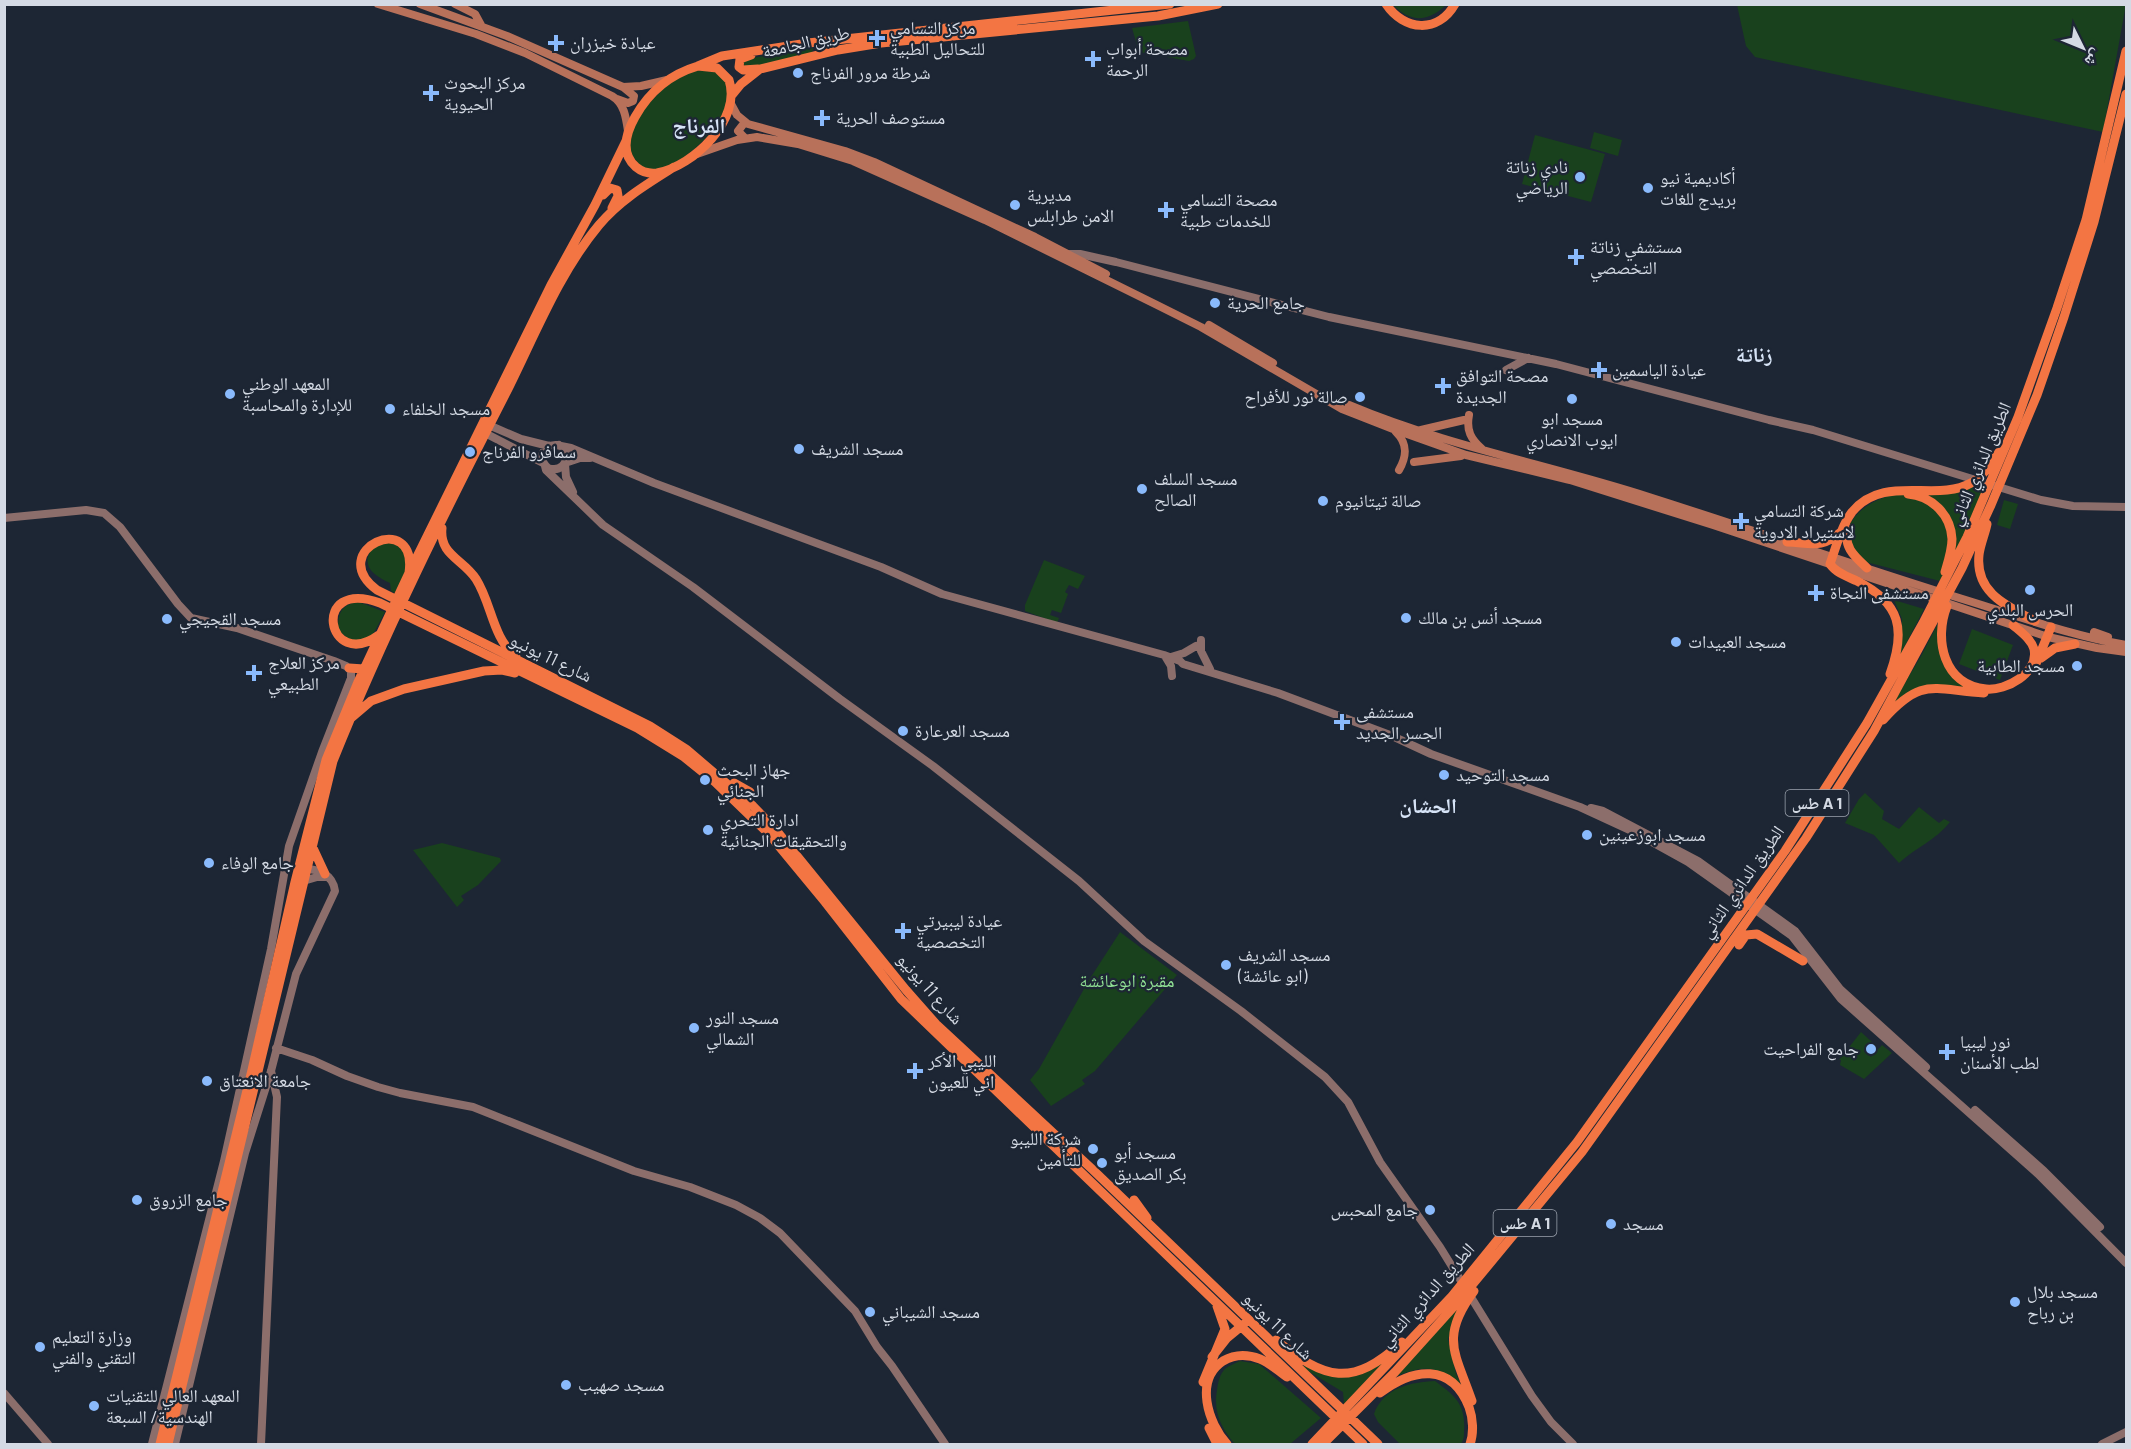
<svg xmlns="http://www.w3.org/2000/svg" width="2131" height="1449" font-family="Barlow,'Noto Naskh Arabic',sans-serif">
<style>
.green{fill:#19411d}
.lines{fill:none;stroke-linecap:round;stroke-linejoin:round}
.secondary{stroke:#8c6e6b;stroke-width:8}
.primary{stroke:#b8715a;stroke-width:8}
.highway{stroke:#f37543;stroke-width:9}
.poi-dot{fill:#8abafc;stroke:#1d2634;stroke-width:2}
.labels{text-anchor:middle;stroke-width:4.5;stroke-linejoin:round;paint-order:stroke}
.shield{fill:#1d2634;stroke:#9da4af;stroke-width:1.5}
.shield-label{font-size:16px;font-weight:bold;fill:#d4dae4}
.poi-label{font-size:18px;fill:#d4dae4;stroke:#1d2634;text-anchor:start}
.street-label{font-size:18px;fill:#d4dae4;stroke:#1d2634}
.park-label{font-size:18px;fill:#91e295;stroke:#1d2634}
.quarter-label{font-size:21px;font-weight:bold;fill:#d6e3f6;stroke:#1d2634}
</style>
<rect width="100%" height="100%" fill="#1d2634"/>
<path class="green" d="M2126 4 2103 132 1755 57 1746 46 1737 5Z
M1393 5H1446C1428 22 1411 23 1393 5Z
M1188 21 1196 56 1194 59 1189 61 1139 52 1132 28Z
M813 48 812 53 745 69 740 63 746 59Z
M693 70 717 72C723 78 727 82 728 91 731 121 679 173 649 170 642 169 639 164 635 159 615 137 652 98 669 84 676 78 685 74 693 70Z
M1594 132 1622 140 1618 156 1590 148Z
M1535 135 1605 154 1591 202 1522 184Z
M1967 485 1984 491 1986 495 1940 581 1858 560 1847 530C1865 487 1927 490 1967 485Z
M2004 500 2018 504 2010 529 1997 525Z
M394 542 405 550 406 571 395 593 391 591 390 583C373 575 358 565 375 545Z
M1044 560 1085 576 1078 589 1069 585 1065 592 1068 594 1061 613 1052 610 1050 615 1059 618 1057 623 1025 611V605Z
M1894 600 1924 609 1899 657 1902 619Z
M357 602C367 604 375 609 385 612L371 638 352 642 338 630C338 615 340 605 357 602Z
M1945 610 1941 645 1959 676 1993 691 1927 689 1884 717 1920 658Z
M1972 629 2013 645 2000 680 1959 664Z
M1865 793 1884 811 1882 819 1899 829 1919 807 1939 823 1944 819 1950 822C1936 840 1915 848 1899 863L1874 835 1845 823 1859 799Z
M442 843 500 858 501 861 478 885 461 896 464 900 457 907 413 850Z
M1120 932 1177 975 1095 1071 1082 1080 1085 1084 1051 1106 1030 1080 1039 1069 1089 980Z
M1861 1032 1872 1042 1864 1051 1871 1057 1882 1045 1892 1053 1864 1079 1840 1065 1841 1060H1839Z
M1463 1301 1448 1339 1456 1374 1464 1391C1439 1364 1425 1364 1392 1378Z
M1395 1351 1344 1404 1343 1392 1303 1368 1304 1365 1321 1373 1339 1376Z
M1240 1361 1259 1364 1321 1418 1290 1444H1235C1221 1428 1213 1411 1217 1390 1218 1382 1220 1373 1226 1368 1230 1365 1236 1363 1240 1361Z
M1435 1381C1455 1396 1466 1404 1464 1431 1464 1437 1464 1439 1461 1444H1400L1378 1422 1374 1414C1383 1388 1411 1382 1435 1381Z"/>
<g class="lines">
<path class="secondary" d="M1070 254H1080L1116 262 1329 317 1556 364 1769 420 1813 430 2041 500 2073 506 2126 507
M1506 370 1528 358
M484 423 521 439 549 446 556 445 571 448 654 483 881 567 942 594 1164 655 1180 661 1183 664 1278 693 1390 735 1431 754 1580 807 1632 831 1688 862 1792 936 1841 999 2038 1174 2126 1263
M481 431 543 463
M549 446C540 452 540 461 548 468 560 472 568 464 566 452L559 445
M565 463 580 458H590
M565 464 566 477 573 492
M545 466 546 470 603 525 693 587 840 699 933 766 1079 881 1144 941 1241 1011 1325 1077 1348 1102 1380 1162 1440 1247 1532 1396 1551 1422 1573 1444
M4 518 86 510 104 513 120 527 178 604 191 618 237 628 334 661 346 666 351 671V678L322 752 289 846 271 949 224 1161 152 1444
M1201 640V651L1210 669
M1165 656 1171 666 1172 676
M1171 657 1184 653 1196 646
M1591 808 1603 811 1698 861 1795 931 1840 989 1926 1067
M300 882 317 877H328
M276 1048 312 1060 347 1076 378 1087 400 1093 473 1107 634 1171 690 1187 736 1205 760 1218 780 1233 855 1311 877 1347 892 1366 945 1444
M1975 1110 2044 1171 2100 1227
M4 1393 48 1444
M175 1444 245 1153 271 1071 296 974 335 891C333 874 317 868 302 869
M261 1444 277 1097 271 1071
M2102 1444 2126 1432"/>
<path class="primary" d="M378 4 476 34 525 53 612 96C624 103 626 117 628 131
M420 4 507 36 623 87 641 86 667 80
M455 4 475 14 481 25
M617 99 628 103 633 101 634 96 623 87
M731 104 737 115 748 124 845 151 874 162 1035 237 1106 274
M745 122 738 131 745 138
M697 154 737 140 757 137 798 144 853 161 985 220 1157 305 1201 327 1342 409 1393 429 1466 455 1570 480 1713 525 2048 637 2097 648 2126 652
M1209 325 1273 363
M1349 405C1446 446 1550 465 1649 497 1756 531 1862 568 1969 601 2021 617 2072 636 2126 645
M1469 415C1466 431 1471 439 1482 449
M1421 430 1464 420
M1396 432C1408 444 1407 456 1399 470
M1414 462 1461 456
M2094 632 2108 637"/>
<path class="highway" d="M1386 4C1404 31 1438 34 1455 4
M751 55 740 59 739 67 743 70 758 69
M698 66 722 56 808 43 1170 4
M698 66 717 68 729 80C742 119 694 166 657 173 649 174 642 172 636 167 620 153 626 133 635 117 649 92 671 74 698 66Z
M732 95 741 84 760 69 838 50 881 43 1158 16 1218 4
M603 195 610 188 617 190 618 196 612 208
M1908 494C1932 496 1951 515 1952 539 1952 550 1948 562 1945 572
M1987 524C1985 534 1980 545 1979 555 1975 593 2007 606 2035 621
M442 528C439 555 463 559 476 579 492 604 492 637 516 657
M1848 528C1843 547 1854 556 1867 568
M1787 542C1812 543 1821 549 1841 532
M409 573C418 508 324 550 377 590L650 726 686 749 753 806 776 830 906 990 936 1024 1092 1169 1378 1444
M1947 606C1934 639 1943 685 1986 689 2006 691 2039 673 2034 649 2031 639 2021 632 2013 625
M379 635C327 673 309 577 380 603L637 728 684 757 715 782 768 833 825 902 901 999 1363 1444
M2041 658 2055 648 2075 644
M2035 666 2051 627
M349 668 364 669
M1890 674C1906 630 1901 603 1857 581 1848 577 1836 573 1830 564 1836 547 1841 527 1852 512 1884 473 1936 503 1971 483 1984 476 1991 464 1999 452
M351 718 371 701 404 689 484 671 502 670 515 673
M1883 720C1922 676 1933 690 1984 693
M734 783 750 792
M312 846 325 874
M1739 945 1746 935 1757 934 1803 961
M1134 1200 1147 1218
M1276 1340C1325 1380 1352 1388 1402 1342
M1212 1357 1227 1338 1244 1324
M1203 1382 1225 1329 1217 1306
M1380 1393C1413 1368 1451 1362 1469 1407 1473 1418 1474 1433 1470 1444
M1472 1401C1456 1354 1439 1338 1474 1291
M1209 1428 1217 1444
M160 1444 252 1070 295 882 326 760 358 682 409 573 551 285 595 205 626 141
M168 1444 333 761C384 634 445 512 507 391 535 335 559 273 599 225 620 200 647 184 674 167
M1227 1444C1208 1423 1194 1380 1223 1361 1235 1354 1247 1354 1260 1359 1270 1363 1278 1371 1287 1377
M1312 1444 1452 1296 1577 1142 1785 851 1867 723 1923 623 1967 537 2018 417 2057 308 2086 220 2126 51
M1323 1444 1395 1372 1458 1302 1582 1152 1806 838 1874 731 1962 568 1991 505 2037 395 2064 317 2094 222 2126 94"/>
</g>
<g class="poi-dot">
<path d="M874 29h6v6h6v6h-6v6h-6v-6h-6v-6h6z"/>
<path d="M553 34h6v6h6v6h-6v6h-6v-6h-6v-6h6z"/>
<path d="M1090 50h6v6h6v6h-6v6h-6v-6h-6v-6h6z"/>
<circle cx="798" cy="73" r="6"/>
<path d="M428 84h6v6h6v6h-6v6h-6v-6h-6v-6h6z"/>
<path d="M819 109h6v6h6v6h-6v6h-6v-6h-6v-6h6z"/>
<circle cx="1580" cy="177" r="6"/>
<circle cx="1648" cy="188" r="6"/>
<circle cx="1015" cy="205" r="6"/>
<path d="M1163 201h6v6h6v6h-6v6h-6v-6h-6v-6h6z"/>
<path d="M1573 248h6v6h6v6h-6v6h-6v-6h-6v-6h6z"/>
<circle cx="1215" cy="303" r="6"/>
<path d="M1596 361h6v6h6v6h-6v6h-6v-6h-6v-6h6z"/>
<path d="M1440 377h6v6h6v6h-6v6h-6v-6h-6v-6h6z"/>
<circle cx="230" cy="394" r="6"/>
<circle cx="1360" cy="397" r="6"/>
<circle cx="1572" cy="399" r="6"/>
<circle cx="390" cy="409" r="6"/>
<circle cx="799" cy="449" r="6"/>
<circle cx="470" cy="452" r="6"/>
<circle cx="1142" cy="489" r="6"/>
<circle cx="1323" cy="501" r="6"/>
<path d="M1738 512h6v6h6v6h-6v6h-6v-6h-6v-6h6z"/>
<circle cx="2030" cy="590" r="6"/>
<path d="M1813 584h6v6h6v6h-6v6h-6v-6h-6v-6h6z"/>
<circle cx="1406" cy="618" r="6"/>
<circle cx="167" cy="619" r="6"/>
<circle cx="1676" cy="642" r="6"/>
<circle cx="2077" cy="666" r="6"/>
<path d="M251 664h6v6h6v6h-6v6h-6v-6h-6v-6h6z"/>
<path d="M1339 713h6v6h6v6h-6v6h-6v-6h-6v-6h6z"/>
<circle cx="903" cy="731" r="6"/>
<circle cx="1444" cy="775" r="6"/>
<circle cx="705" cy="780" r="6"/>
<circle cx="708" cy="830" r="6"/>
<circle cx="1587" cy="835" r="6"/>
<circle cx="209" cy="863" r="6"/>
<path d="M900 922h6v6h6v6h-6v6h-6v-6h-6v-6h6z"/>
<circle cx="1226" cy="965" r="6"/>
<circle cx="694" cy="1028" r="6"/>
<circle cx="1871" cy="1049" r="6"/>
<path d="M1944 1043h6v6h6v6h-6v6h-6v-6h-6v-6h6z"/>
<path d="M912 1062h6v6h6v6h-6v6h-6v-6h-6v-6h6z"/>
<circle cx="207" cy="1081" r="6"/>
<circle cx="1093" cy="1149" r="6"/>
<circle cx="1102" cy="1163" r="6"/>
<circle cx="137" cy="1200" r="6"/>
<circle cx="1430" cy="1210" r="6"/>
<circle cx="1611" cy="1224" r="6"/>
<circle cx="2015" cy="1302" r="6"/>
<circle cx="870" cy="1312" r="6"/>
<circle cx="40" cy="1347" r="6"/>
<circle cx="566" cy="1385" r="6"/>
<circle cx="94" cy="1406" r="6"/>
</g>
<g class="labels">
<g class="shield">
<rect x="1785.5" y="790" width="63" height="26" rx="4.5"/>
<rect x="1493.5" y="1210" width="63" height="26" rx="4.5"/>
</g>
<g class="shield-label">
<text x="1817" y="809">طس A 1</text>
<text x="1525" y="1229">طس A 1</text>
</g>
<g class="poi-label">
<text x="890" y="34">مركز التسامي<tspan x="890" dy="21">للتحاليل الطبية</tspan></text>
<text x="570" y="49">عيادة خيزران</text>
<text x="1106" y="55">مصحة أبواب<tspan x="1106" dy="21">الرحمة</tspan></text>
<text x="810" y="79">شرطة مرور الفرناج</text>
<text x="444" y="89">مركز البحوث<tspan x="444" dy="21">الحيوية</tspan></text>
<text x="836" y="124">مستوصف الحرية</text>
<text x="1568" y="173" text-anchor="end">نادي زناتة<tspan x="1568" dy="21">الرياضي</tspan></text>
<text x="1660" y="184">أكاديمية نيو<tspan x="1660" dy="21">بريدج للغات</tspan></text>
<text x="1027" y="201">مديرية<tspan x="1027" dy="21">الامن طرابلس</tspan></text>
<text x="1180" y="206">مصحة التسامي<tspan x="1180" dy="21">للخدمات طبية</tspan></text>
<text x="1590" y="253">مستشفي زناتة<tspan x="1590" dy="21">التخصصي</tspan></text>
<text x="1227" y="309">جامع الحرية</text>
<text x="1612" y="376">عيادة الياسمين</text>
<text x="1456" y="382">مصحة التوافق<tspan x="1456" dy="21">الجديدة</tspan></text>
<text x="242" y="390">المعهد الوطني<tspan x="242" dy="21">للإدارة والمحاسبة</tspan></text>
<text x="1348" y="403" text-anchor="end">صالة نور للأفراح</text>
<text x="402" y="415">مسجد الخلفاء</text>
<text x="1572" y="425" text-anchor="middle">مسجد ابو<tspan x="1572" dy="21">ايوب الانصاري</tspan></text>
<text x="811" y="455">مسجد الشريف</text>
<text x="482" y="458">سمافرو الفرناج</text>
<text x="1154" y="485">مسجد السلف<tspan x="1154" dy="21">الصالح</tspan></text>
<text x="1335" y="507">صالة تيتانيوم</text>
<text x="1754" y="517">شركة التسامي<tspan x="1754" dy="21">لاستيراد الادوية</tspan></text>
<text x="1830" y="599">مستشفى النجاة</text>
<text x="2030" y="616" text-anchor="middle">الحرس البلدي</text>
<text x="1418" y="624">مسجد أنس بن مالك</text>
<text x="179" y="625">مسجد القجيجي</text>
<text x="1688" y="648">مسجد العبيدات</text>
<text x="268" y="669">مركز العلاج<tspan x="268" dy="21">الطبيعي</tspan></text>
<text x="2065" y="672" text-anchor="end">مسجد الطابية</text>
<text x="1356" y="718">مستشفى<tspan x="1356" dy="21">الجسر الجديد</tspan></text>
<text x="915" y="737">مسجد العرعارة</text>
<text x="717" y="776">جهاز البحث<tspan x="717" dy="21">الجنائي</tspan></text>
<text x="1456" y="781">مسجد التوحيد</text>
<text x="720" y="826">ادارة التحري<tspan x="720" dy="21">والتحقيقات الجنائية</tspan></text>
<text x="1599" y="841">مسجد ابوزعينين</text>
<text x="221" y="869">جامع الوفاء</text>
<text x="916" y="927">عيادة ليبيرتي<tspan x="916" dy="21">التخصصية</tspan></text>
<text x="1238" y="961">مسجد الشريف<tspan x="1238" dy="21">(ابو عائشة)</tspan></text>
<text x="706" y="1024">مسجد النور<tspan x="706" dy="21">الشمالي</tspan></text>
<text x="1960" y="1048">نور ليبيا<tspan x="1960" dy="21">لطب الأسنان</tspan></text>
<text x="1859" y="1055" text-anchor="end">جامع الفراحيت</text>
<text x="928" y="1067">الليبي الأكر<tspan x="928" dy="21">اني للعيون</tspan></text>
<text x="219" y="1087">جامعة الانعتاق</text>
<text x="1081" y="1145" text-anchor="end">شركة الليبو<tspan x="1081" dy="21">للتأمين</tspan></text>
<text x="1114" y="1159">مسجد أبو<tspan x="1114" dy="21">بكر الصديق</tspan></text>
<text x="149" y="1206">جامع الزروق</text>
<text x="1418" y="1216" text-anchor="end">جامع المحبس</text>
<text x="1623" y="1230">مسجد</text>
<text x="2027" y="1298">مسجد بلال<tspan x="2027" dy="21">بن رباح</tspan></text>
<text x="882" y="1318">مسجد الشيباني</text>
<text x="52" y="1343">وزارة التعليم<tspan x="52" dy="21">التقني والفني</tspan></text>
<text x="578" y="1391">مسجد صهيب</text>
<text x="106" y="1402">المعهد العالي للتقنيات<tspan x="106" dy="21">الهندسية/ السبعة</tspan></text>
</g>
<g class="street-label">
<text transform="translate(806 42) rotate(-13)" y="6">طريق الجامعة</text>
<text transform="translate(1980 464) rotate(-67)" y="6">الطريق الدائري الثاني</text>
<text transform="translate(551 658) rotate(26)" y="6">شارع 11 يونيو</text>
<text transform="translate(1742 882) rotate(-55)" y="6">الطريق الدائري الثاني</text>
<text transform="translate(930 989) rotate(48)" y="6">شارع 11 يونيو</text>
<text transform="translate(1427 1295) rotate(-48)" y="6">الطريق الدائري الثاني</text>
<text transform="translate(1278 1326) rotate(44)" y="6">شارع 11 يونيو</text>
</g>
<g class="park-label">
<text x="1127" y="987">مقبرة ابوعائشة</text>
</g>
<g class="quarter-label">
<text x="699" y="133">الفرناج</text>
<text x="1754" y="362">زناتة</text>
<text x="1428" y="813">الحشان</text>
</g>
</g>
<rect width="2131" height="1449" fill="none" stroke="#d4dae4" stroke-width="12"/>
<g transform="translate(2083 48) rotate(133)" stroke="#1d2634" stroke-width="4.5" paint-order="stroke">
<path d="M0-4.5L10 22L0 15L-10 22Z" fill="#d4dae4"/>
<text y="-9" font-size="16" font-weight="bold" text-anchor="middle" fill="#d4dae4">ش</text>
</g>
</svg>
